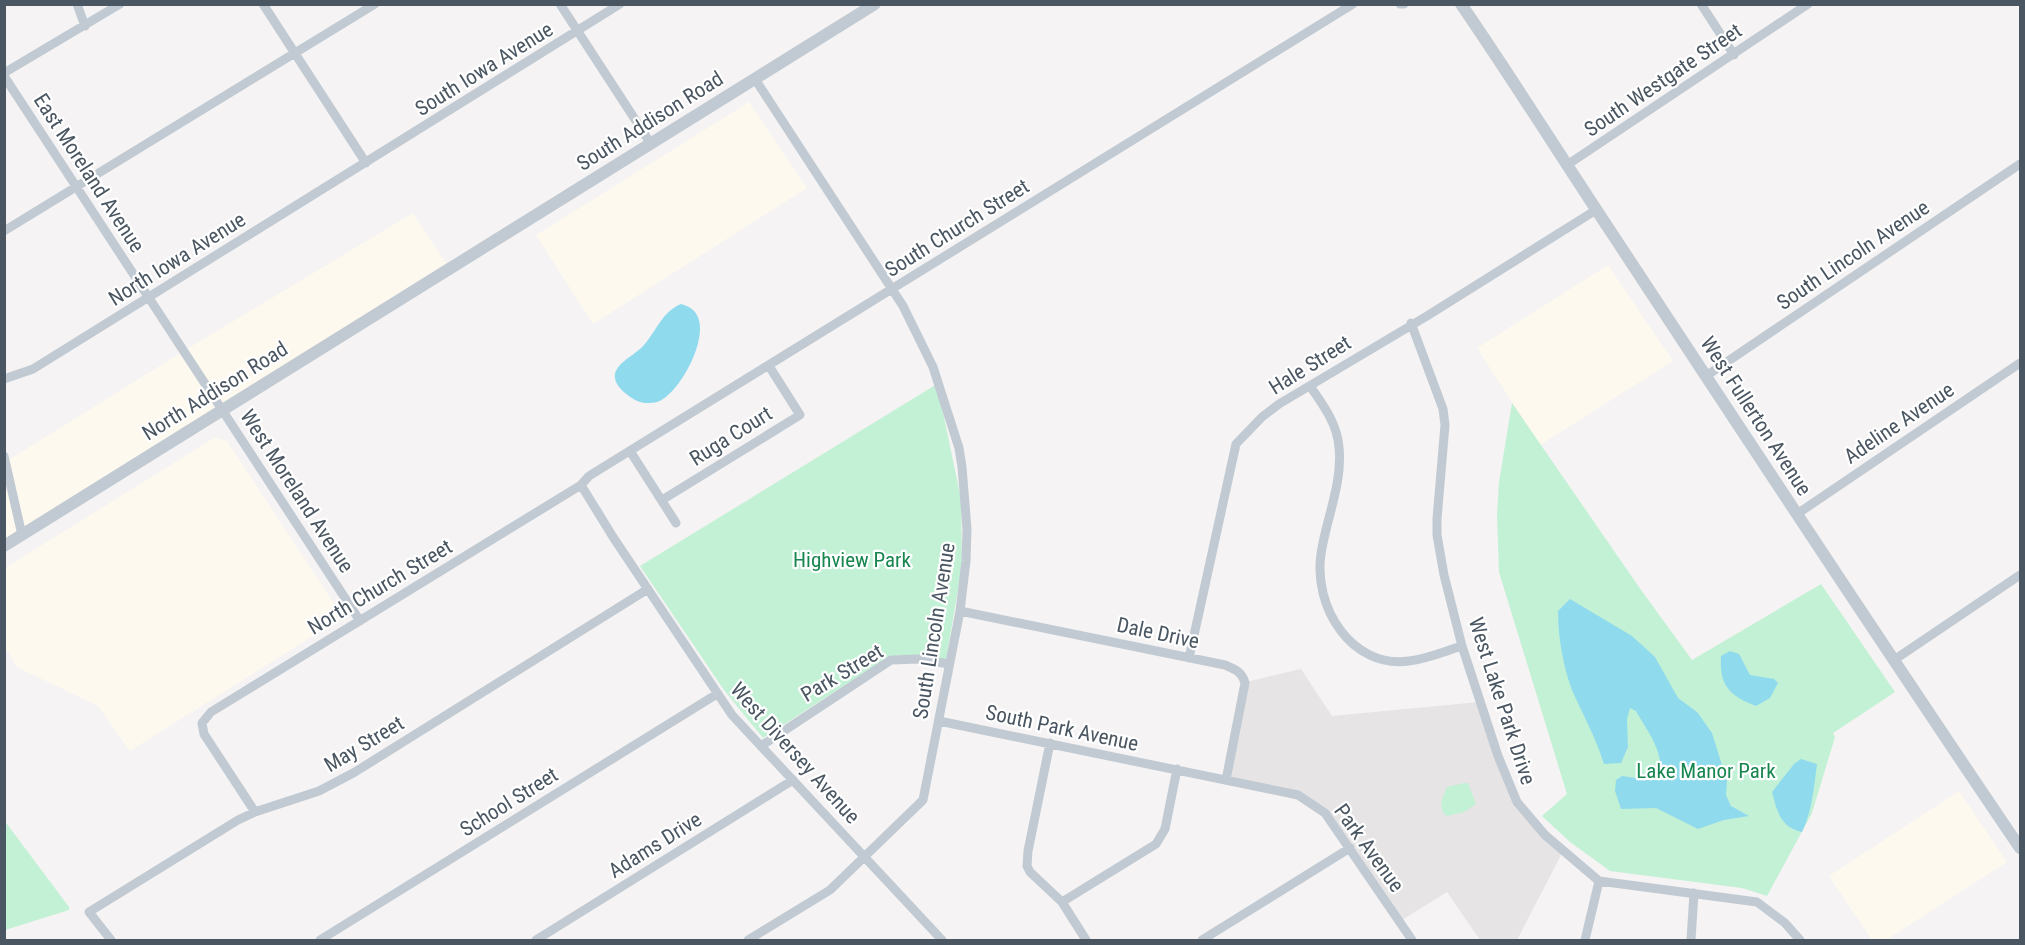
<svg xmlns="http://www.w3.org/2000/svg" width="2025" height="945" font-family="'Roboto Condensed',sans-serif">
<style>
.commercial{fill:#fdf9ef}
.education{fill:#e6e4e5}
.green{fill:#c3f1d5}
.water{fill:#90daee}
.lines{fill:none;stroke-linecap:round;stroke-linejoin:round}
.minor{stroke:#c1cad2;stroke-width:9}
.tertiary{stroke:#c1cad2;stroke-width:12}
.labels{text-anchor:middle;stroke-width:4.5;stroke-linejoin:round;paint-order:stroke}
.street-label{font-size:21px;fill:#4a5661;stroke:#fff}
.park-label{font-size:21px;fill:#17864f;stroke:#fff}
</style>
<rect width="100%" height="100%" fill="#f5f3f3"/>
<path class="commercial" d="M749 102 807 188 593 324 536 235Z
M413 213 446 263 22 531 7 461 182 352Z
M1608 265 1673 361 1540 445 1477 348Z
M214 438 227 441 343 617 130 751 98 706 17 667 5 647V568Z
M8 480 18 532 5 540V481Z
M1959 791 2007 862 1886 940H1872L1829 876Z"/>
<path class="education" d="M1301 669 1332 716 1479 702 1506 787 1562 853 1517 940H1480L1447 892 1402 920 1351 845 1299 793 1229 777 1246 682Z"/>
<path class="green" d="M937 384 961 499 962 566 946 660 898 655 879 663 763 738 724 690 640 566Z
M1512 403 1641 590 1692 660 1821 584 1895 692 1833 733 1835 737 1812 813 1767 896 1742 888 1610 871 1570 842 1542 816 1567 794 1499 572 1497 515 1499 482Z
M1464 783H1468L1476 804 1464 812 1447 816C1436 808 1443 797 1447 787Z
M4 820 69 907V910L5 930Z"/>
<path class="water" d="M681 304C685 305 690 307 693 310 714 329 683 387 663 399 658 403 652 403 645 403 637 402 631 398 625 393 598 369 632 359 644 345 657 330 662 312 681 304Z
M1570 599 1632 636 1655 657 1678 698 1697 712 1712 733 1727 781 1726 795 1731 806 1749 816 1724 820 1698 829 1656 808 1621 809 1615 791 1616 780 1622 776 1650 780 1659 775C1665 752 1647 731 1636 711L1630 708 1627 719 1628 747 1621 763 1604 764C1596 738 1583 715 1572 690 1563 666 1558 637 1558 611Z
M1730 651 1739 654 1750 675 1774 679 1778 683 1770 698 1756 706C1730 696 1719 686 1721 656Z
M1801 759 1817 764C1814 787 1812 812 1802 832 1780 827 1777 811 1772 792L1794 764Z"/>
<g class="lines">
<path class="minor" d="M77 4 85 26
M263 4 366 163
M560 4 651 144
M1400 4H1404
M1701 4 1734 55
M4 73 120 4
M4 76 360 621
M1567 165 1808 4
M4 231 375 4
M1411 323 1443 409 1445 425 1437 519V535L1444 575 1462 646 1498 756 1517 802 1545 835 1599 881 1757 902 1785 923 1800 940
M1706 376 2020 164
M4 379 33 369 620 4
M1310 386C1323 405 1337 423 1339 447 1343 483 1326 519 1321 554 1313 606 1351 669 1409 661 1427 659 1445 651 1462 646
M630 451 676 523
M4 456 22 535
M581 485 613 537 732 715 942 940
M662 500 800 415 769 366
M1797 514 2020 363
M960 611 1225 665C1235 669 1242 672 1245 683L1226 780
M1189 658 1236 444 1262 417 1279 404 1427 316 1596 210
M1894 660 2020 575
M939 721 1298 795 1325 813 1412 940
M1050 743 1028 851 1027 866 1030 872 1062 902 1086 940
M761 746 891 660 918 659 949 664
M255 812 204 734 202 723 211 712 581 485 589 476 1353 4
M1062 902 1156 844 1165 829 1177 769
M111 940 89 912 238 820 255 812 319 791 355 772 648 589
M320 940 717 694
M536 940 793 780
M748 940 830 890 923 800 960 611 966 561 967 529 962 467 959 448 933 367 903 306 755 79
M1202 940 1350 848
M1585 940 1599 881
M1691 940 1694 893"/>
<path class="tertiary" d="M1461 4C1514 81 1563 160 1615 238 1749 442 1883 646 2020 848
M4 546 875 4"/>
</g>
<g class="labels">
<g class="street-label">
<text transform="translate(484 69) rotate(-32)" y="7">South Iowa Avenue</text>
<text transform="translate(1663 80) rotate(-34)" y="7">South Westgate Street</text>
<text transform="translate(650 121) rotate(-32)" y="7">South Addison Road</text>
<text transform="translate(89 173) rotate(57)" y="7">East Moreland Avenue</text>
<text transform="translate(957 228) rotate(-32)" y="7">South Church Street</text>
<text transform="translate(1853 255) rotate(-34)" y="7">South Lincoln Avenue</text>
<text transform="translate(177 259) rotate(-32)" y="7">North Iowa Avenue</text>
<text transform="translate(1310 365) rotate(-32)" y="7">Hale Street</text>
<text transform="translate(215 391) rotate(-32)" y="7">North Addison Road</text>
<text transform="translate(1756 416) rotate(57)" y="7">West Fullerton Avenue</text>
<text transform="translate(1899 423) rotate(-34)" y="7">Adeline Avenue</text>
<text transform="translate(731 436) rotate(-32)" y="7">Ruga Court</text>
<text transform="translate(297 491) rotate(57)" y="7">West Moreland Avenue</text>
<text transform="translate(380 587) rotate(-31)" y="7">North Church Street</text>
<text transform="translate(934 631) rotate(-81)" y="7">South Lincoln Avenue</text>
<text transform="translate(1158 633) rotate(12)" y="7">Dale Drive</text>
<text transform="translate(842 673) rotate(-31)" y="7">Park Street</text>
<text transform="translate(1502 701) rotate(72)" y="7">West Lake Park Drive</text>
<text transform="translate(1062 728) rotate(12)" y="7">South Park Avenue</text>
<text transform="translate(364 744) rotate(-31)" y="7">May Street</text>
<text transform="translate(795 753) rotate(48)" y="7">West Diversey Avenue</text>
<text transform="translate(509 802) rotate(-32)" y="7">School Street</text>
<text transform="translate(655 845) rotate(-32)" y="7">Adams Drive</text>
<text transform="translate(1369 848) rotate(54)" y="7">Park Avenue</text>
</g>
<g class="park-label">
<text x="852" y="567">Highview Park</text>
<text x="1706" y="778">Lake Manor Park</text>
</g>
</g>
<rect width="2025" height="945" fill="none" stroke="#4a5661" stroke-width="12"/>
</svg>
